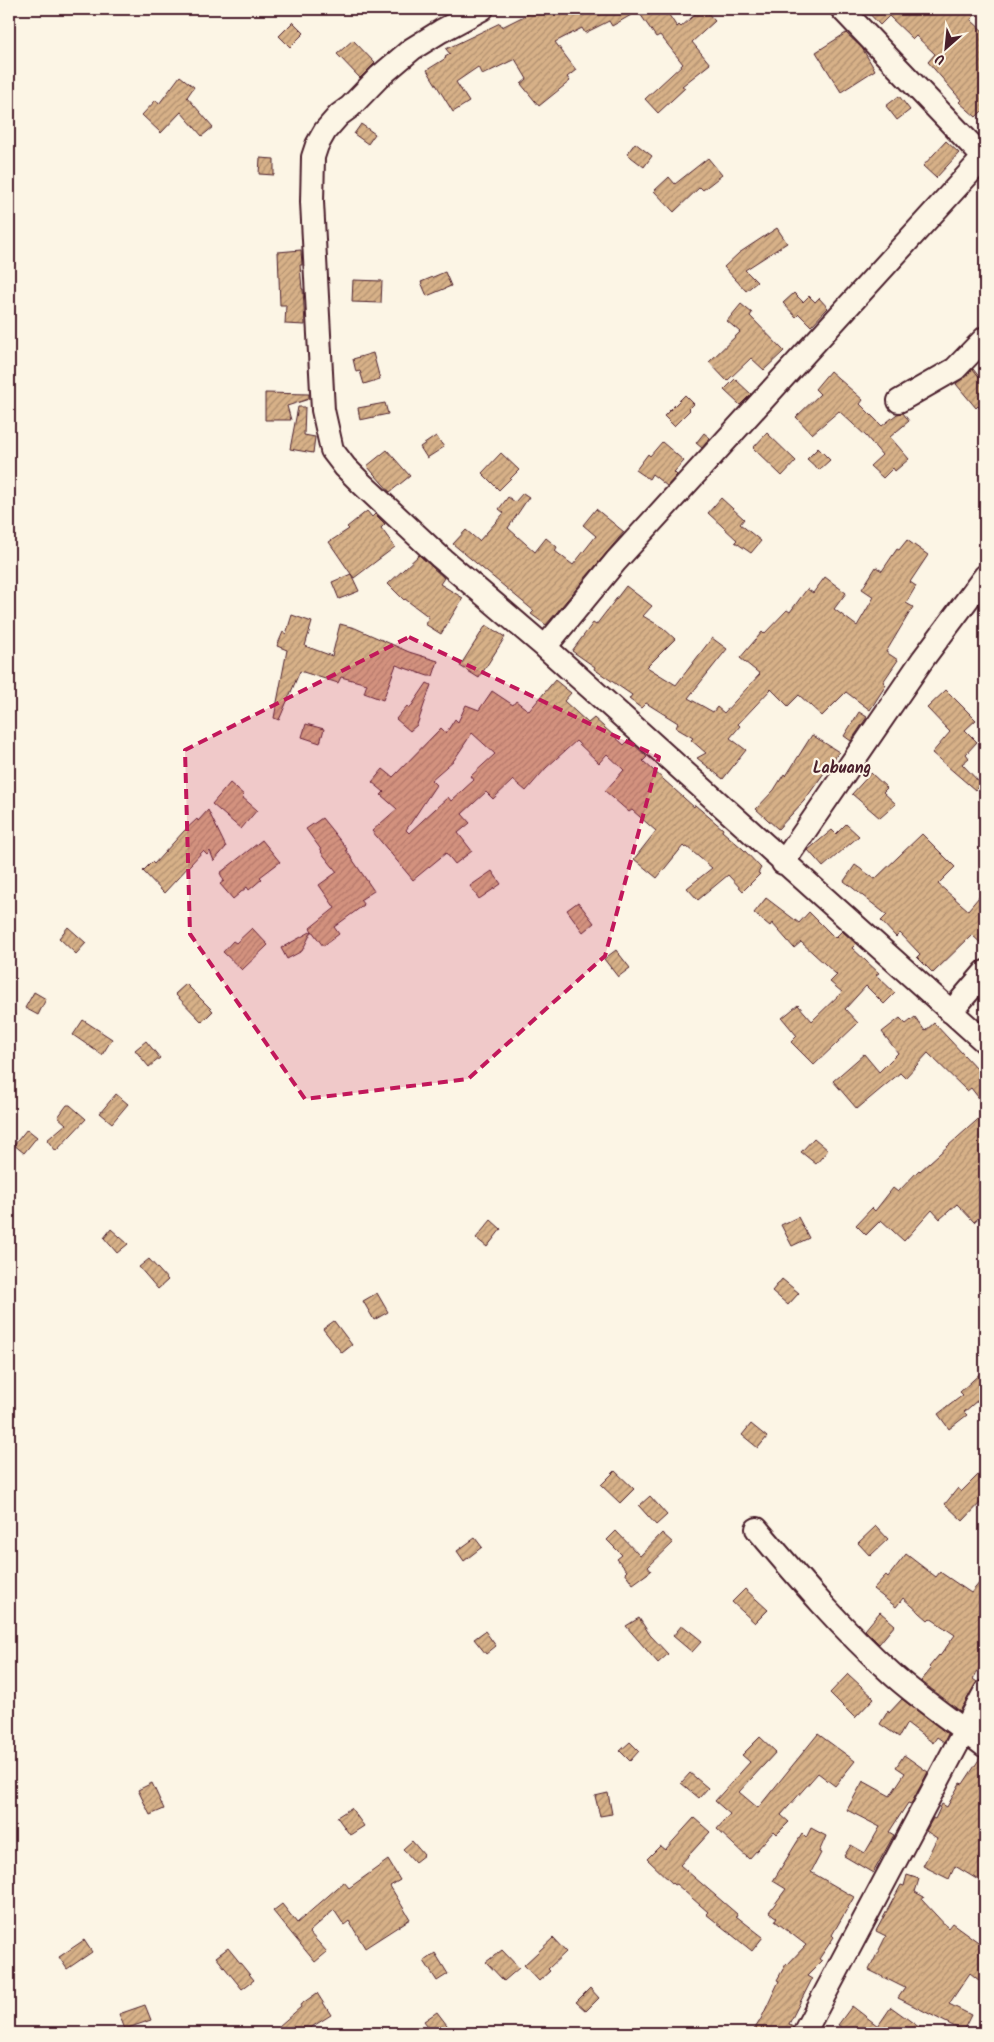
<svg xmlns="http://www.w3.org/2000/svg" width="994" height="2042" font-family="Kalam,sans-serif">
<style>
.building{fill:url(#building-hatch);stroke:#4a1f2b;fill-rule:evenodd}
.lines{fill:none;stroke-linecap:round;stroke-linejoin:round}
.minor-casing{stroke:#4a1f2b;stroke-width:26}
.minor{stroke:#fcf5e5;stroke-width:22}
.marked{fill:#c2185b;fill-opacity:0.2;stroke:#c2185b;stroke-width:4;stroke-dasharray:10 6;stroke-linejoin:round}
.labels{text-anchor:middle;stroke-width:4.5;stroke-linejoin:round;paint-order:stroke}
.quarter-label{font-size:16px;font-weight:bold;fill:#4a1f2b;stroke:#fcf5e5}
</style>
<defs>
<pattern id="building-hatch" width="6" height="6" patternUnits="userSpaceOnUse" patternTransform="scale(1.25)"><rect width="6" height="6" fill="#d7b188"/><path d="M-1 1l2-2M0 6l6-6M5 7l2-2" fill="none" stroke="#b08f6f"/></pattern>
</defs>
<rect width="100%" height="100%" fill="#fcf5e5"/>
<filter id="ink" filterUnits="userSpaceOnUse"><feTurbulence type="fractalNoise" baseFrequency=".02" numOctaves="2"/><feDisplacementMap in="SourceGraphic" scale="10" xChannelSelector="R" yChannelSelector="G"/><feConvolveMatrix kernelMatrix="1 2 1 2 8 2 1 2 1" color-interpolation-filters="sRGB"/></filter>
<g filter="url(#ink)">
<path class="building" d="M530 9H665L677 27 679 25 681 27 701 9H704L715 21 692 42 710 64 682 86 685 88 658 113 645 99 683 64 660 35 656 37 638 11 612 26 609 21 585 33 582 28 555 42 576 70 567 77 570 81 539 106 521 84 527 79 515 59 482 75 478 67 456 82 469 102 453 112 427 70 446 58 445 57 450 54 446 49 500 23 502 27 532 12Z
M865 9H962L974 15 971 20 985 33V108L976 117 959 102 961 100 928 62 935 54 916 36 913 39 889 16 880 25Z
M293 22 304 33 290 47 279 36Z
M846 33 862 48 875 70 841 92 816 52Z
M353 40 375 63 360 78 337 54Z
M180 76 194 87 187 97 213 127 202 136 181 112 161 133 142 115 156 100 159 104Z
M899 96 910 110 897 120 886 106Z
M361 124 375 134 368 144 354 134Z
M946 141 959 153 936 178 923 166Z
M635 143 652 156 644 167 627 154Z
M260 158 274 159V175L259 174Z
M708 158 722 175 703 190 700 187 674 212 654 191 669 177 675 184Z
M777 228 787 243 745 270 757 282 746 291 724 267 739 253Z
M301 250 302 265H300L302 289H303L305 325 285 324 286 305H280L278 252Z
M445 272 451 286 427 296 421 282Z
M353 280 382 281 381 303 352 302Z
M794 293 803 302 809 296 815 302 819 298 828 308 811 326 799 314 796 317 783 303Z
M741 304 752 313 750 316 784 351 764 370 751 358 727 381 709 362 740 332 727 321Z
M373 353 380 379 364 384 360 371 356 372 353 359Z
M973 369 985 384V414L978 406 976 408 956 384Z
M830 371 863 400 860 404 882 426 897 414 903 413 909 421 890 437 909 459 895 471 893 468 883 478 870 466 882 455 866 436 839 411 812 434 796 417 820 394 815 389Z
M735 379 751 394 740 405 724 390Z
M265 393 309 394V399L287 406 291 420H265Z
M685 395 694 404 689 409 690 410 674 426 664 416Z
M385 403 388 414 360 420 358 408Z
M298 407H305L304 435 315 437 313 453 290 449Z
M704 433 710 438 702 448 696 443Z
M767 433 796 461 782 476 753 448Z
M436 436 444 447 427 458 420 447Z
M662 442 684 461 674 472 677 475 667 486 652 474 649 479 636 470 648 454 650 456Z
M818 448 830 460 819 470 807 459Z
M387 450 410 476 390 492 367 466Z
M501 453 519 470 499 490 482 473Z
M523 493 529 497 508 528 535 552 546 538 557 547 555 551 573 565 596 536 583 525 596 509 624 532 546 625 531 614 534 611 453 544 466 530 479 541 504 513 499 509 508 497 515 502Z
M721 498 744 519 740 524 761 541 751 553 735 542 737 540 708 513Z
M367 511 372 517 375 514 385 524 381 528 395 547 354 578 351 574 359 591 339 599 332 582 351 574 329 542 349 529 347 527Z
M907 540 928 555 910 582 916 586 906 603 913 607 886 652 898 660 883 682 886 685 870 710 846 692 822 716 799 695 788 706 771 689 738 724 740 726 730 738 746 750 723 779 697 758 706 753 691 740 693 738 676 728 678 723 646 703 641 708 629 699 632 695 594 669 595 667 572 651 593 623 596 625 626 586 652 606 643 616 663 628 675 639 647 667 676 685 712 638 727 649 688 698 713 712 717 707 724 713 760 674 740 658 762 632 764 634 787 610 790 612 807 589 813 593 825 577 846 593 834 609 857 626 874 597 862 589 876 567 882 571 897 549 899 550Z
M419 555 444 578 440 584 463 598 441 634 425 624 429 617 405 599 404 600 388 584Z
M292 615 312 622 305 646 332 656 340 624 355 628 409 652 438 661 433 676H428L396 665 383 700 364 693 367 684 341 677 338 683 300 671 279 720 274 718 287 650 277 646 283 632 286 634Z
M486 625 505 637 479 678 460 666Z
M555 680 571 693 564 701 588 723 594 718 624 745 629 740 647 757 643 761 694 807 695 805 723 829 722 831 743 849 761 868 758 873 760 874 743 891 728 875 698 900 687 888 712 868 687 847 685 848 683 846 657 878 634 859 656 831 632 810 629 812 605 791 624 770 607 754 599 763 576 741 546 768 526 791 513 780 493 799 486 792 462 814 470 823 458 833 472 851 455 864 446 853 413 880 372 831 397 809 381 795 384 792 372 782 383 769 393 777 441 728 446 733 455 719 458 722 466 705 479 710 492 691 513 705 516 701 529 711ZM472 733 495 754 471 776 474 780 451 801 448 797 409 833 406 830 436 785 431 780 454 760Z
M427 683 431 685 417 725 410 731 396 719 407 706 410 708Z
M946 690 976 720 965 730 977 742 966 754 969 758 962 764 981 784 975 790 932 753 950 732 927 708Z
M859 712 867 717 851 741 844 736Z
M306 724 324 729 320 743 302 737Z
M812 735 839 752 804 801 778 829 756 809 774 790 784 774 786 776Z
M871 773 887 788 883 792 896 804 880 818 852 794Z
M230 783 244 795 242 797 257 810 241 829 212 804Z
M208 810 226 847 214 861 210 851 207 855 203 851 164 893 143 871 152 862 154 864 184 831 197 819 198 821Z
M322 818 347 849 346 850 374 891 360 900 364 905 334 927 339 934 323 946 312 931 302 951 287 959 281 948 312 931 310 928 335 908 319 885 337 872 321 852 322 851 306 829Z
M846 824 859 836 823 867 808 850 832 830 836 834Z
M922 834 955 867 938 884 968 910 985 890V947L972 935 933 973 917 957 920 954 900 933 896 937 881 921 887 915 844 881 855 865 875 879Z
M262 840 280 862 260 877 262 879 249 890 247 887 233 899 220 884 224 881 220 873Z
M492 871 501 884 479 899 470 886Z
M766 898 799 923 809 912 835 938 842 931 856 944 852 948 879 973 876 975 895 993 884 1004 866 986 845 1009 858 1023 814 1065 791 1042 797 1036 782 1018 798 1005 812 1021 842 992 830 982 837 975 801 942 794 948 772 923 770 926 754 913Z
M578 902 594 923 583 932 567 910Z
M68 927 86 943 76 954 59 938Z
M252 928 268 945 242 970 223 952 233 941 236 943Z
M616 950 630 968 618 977 604 959Z
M186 984 213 1011 202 1022 175 994Z
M34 992 46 999 38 1015 25 1008Z
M915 1017 925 1031 934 1023 978 1070 985 1064V1106L971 1088 967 1091 928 1053 905 1078 900 1073 857 1109 833 1081 864 1054 879 1072 898 1053 882 1032 900 1018 906 1024Z
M83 1020 112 1039 102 1055 73 1035Z
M146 1041 160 1058 149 1067 135 1050Z
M116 1094 128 1104 112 1123 100 1113Z
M67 1105H70L86 1119 56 1151 47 1140 66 1124 58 1117Z
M985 1113V1212L974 1222 957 1204 940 1219 932 1210 904 1241 881 1220 866 1235 856 1225 872 1208 875 1211 893 1188 898 1192 919 1170 920 1171Z
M27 1129 37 1137 24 1153 14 1145Z
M814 1138 828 1150 816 1164 801 1152Z
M798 1217 809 1238 792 1246 781 1225Z
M491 1220 501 1229 487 1247 476 1238Z
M111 1229 128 1244 117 1253 104 1238Z
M149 1259 168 1280 158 1289 139 1267Z
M782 1279 799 1293 788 1305 772 1291Z
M377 1293 388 1312 374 1320 363 1301Z
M334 1321 352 1345 342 1353 323 1329Z
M985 1369V1394L964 1412 967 1415 949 1429 938 1414 963 1395 960 1392Z
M751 1424 767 1437 758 1448 742 1435Z
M985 1468V1498L963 1521 945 1504 958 1488 961 1492Z
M615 1471 634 1489 620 1503 601 1485Z
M650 1496 667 1515 656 1525 639 1506Z
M876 1526 888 1539 870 1556 858 1543Z
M616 1531 640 1556 662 1533 673 1543 648 1567 651 1571 633 1584 625 1573 627 1571 617 1559 622 1555 607 1540Z
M475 1538 482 1547 464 1561 457 1551Z
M906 1554 936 1577 940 1572 971 1593 985 1576V1659L973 1679 977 1682 960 1711 921 1681 931 1669 929 1667 939 1655 940 1656 955 1635 930 1618 928 1620 903 1598 896 1607 873 1589 886 1575 888 1577Z
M745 1589 768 1610 755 1623 732 1602Z
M880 1612 895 1625 879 1644 865 1630Z
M639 1618 650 1635 668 1654 658 1663 626 1626Z
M682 1625 702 1641 692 1652 673 1636Z
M485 1631 496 1646 486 1654 474 1639Z
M848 1674 874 1698 855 1718 830 1693Z
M902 1699 948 1734 944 1742 937 1737 933 1743 907 1723 899 1737 880 1724 888 1711 889 1713Z
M818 1734 855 1761 835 1786 818 1773 781 1815 789 1822 777 1834 774 1831 749 1859 717 1829 730 1814 715 1801 750 1762 742 1755 760 1737 776 1752 739 1792 758 1808Z
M630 1742 639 1751 630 1761 620 1751Z
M904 1755 928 1772 911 1804 908 1803 889 1832 894 1835 873 1873 844 1856 851 1845 865 1853 880 1827 847 1810 863 1781 890 1796 905 1773 896 1767Z
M980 1758 985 1759V1872L980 1881 955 1866 949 1879 923 1866 937 1838 926 1831 933 1818 935 1819 942 1804 947 1807 960 1783 963 1784Z
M690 1773 708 1788 699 1798 681 1783Z
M152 1783 164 1809 150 1815 138 1790Z
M608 1793 612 1814 600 1816 595 1796Z
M351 1808 364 1826 350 1835 337 1817Z
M694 1818 710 1832 680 1865 737 1914 736 1916 763 1937 752 1951 706 1914 708 1912 676 1884 674 1885 647 1859 660 1846 665 1850Z
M811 1828 826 1836 819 1852 821 1853 811 1872 854 1897 832 1935 834 1937 819 1959 822 1961 807 1976 812 1979 789 2024 793 2026 791 2033H752L761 2019 779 1981 777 1980 786 1964 787 1965 806 1945 775 1921 777 1918 769 1912 786 1889 773 1881 802 1834 806 1838Z
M412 1841 424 1855 415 1862 403 1849Z
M388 1860 400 1880 390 1886 410 1919 365 1948 349 1921 344 1925 334 1910 309 1932 327 1952 315 1962 273 1911 282 1904 297 1923 344 1882 349 1888Z
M907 1875 919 1879 915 1892 924 1897 922 1900 948 1928 952 1923 985 1947V1985L970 1973 949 2004 971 2015 963 2031 898 1998 905 1988 869 1970 886 1936 876 1931 901 1885 904 1886Z
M553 1938 566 1952 548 1969 550 1971 539 1981 524 1965Z
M84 1940 92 1952 67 1969 59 1957Z
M228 1948 254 1980 242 1989 216 1957Z
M502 1950 519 1968 504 1981 486 1962Z
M435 1953 448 1974 437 1981 424 1961Z
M590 1988 599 1998 586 2011 576 2002Z
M317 1993 331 2015 302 2033H286L279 2026 301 2007 300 2005Z
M145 2005 151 2020 125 2029 119 2014Z
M852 2006 878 2026 891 2007 927 2033H849L838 2025Z
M437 2012 453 2033H433L424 2021Z"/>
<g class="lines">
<g class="minor-casing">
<path id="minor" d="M482 9 441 31 412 49 379 77 350 107 339 115 325 131 317 145 313 157 312 202 323 410 332 450 345 467 361 483 440 557 545 647 985 1042
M842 9 985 159
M899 401 955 369 985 338
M545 647 616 561 985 156
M783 863 923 659 985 576
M951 1012 985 972
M757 1529C800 1580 842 1629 892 1674 921 1700 954 1722 985 1746
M804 2033 985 1692"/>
</g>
<use href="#minor" class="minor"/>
</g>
</g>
<path class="marked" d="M409 637 659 757 605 956 468 1079 305 1099 190 934 185 750Z"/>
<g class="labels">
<g class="quarter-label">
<text x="842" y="773">Labuang</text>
</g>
</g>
<rect width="994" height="2042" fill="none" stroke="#fcf5e5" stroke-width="30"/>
<rect x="15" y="15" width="964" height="2012" fill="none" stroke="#4a1f2b" stroke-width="2" filter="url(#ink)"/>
<g transform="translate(946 48) rotate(207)" stroke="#fcf5e5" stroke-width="4" paint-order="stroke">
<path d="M0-4L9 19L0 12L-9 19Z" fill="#4a1f2b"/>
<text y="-8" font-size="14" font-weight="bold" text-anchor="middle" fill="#4a1f2b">U</text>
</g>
</svg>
